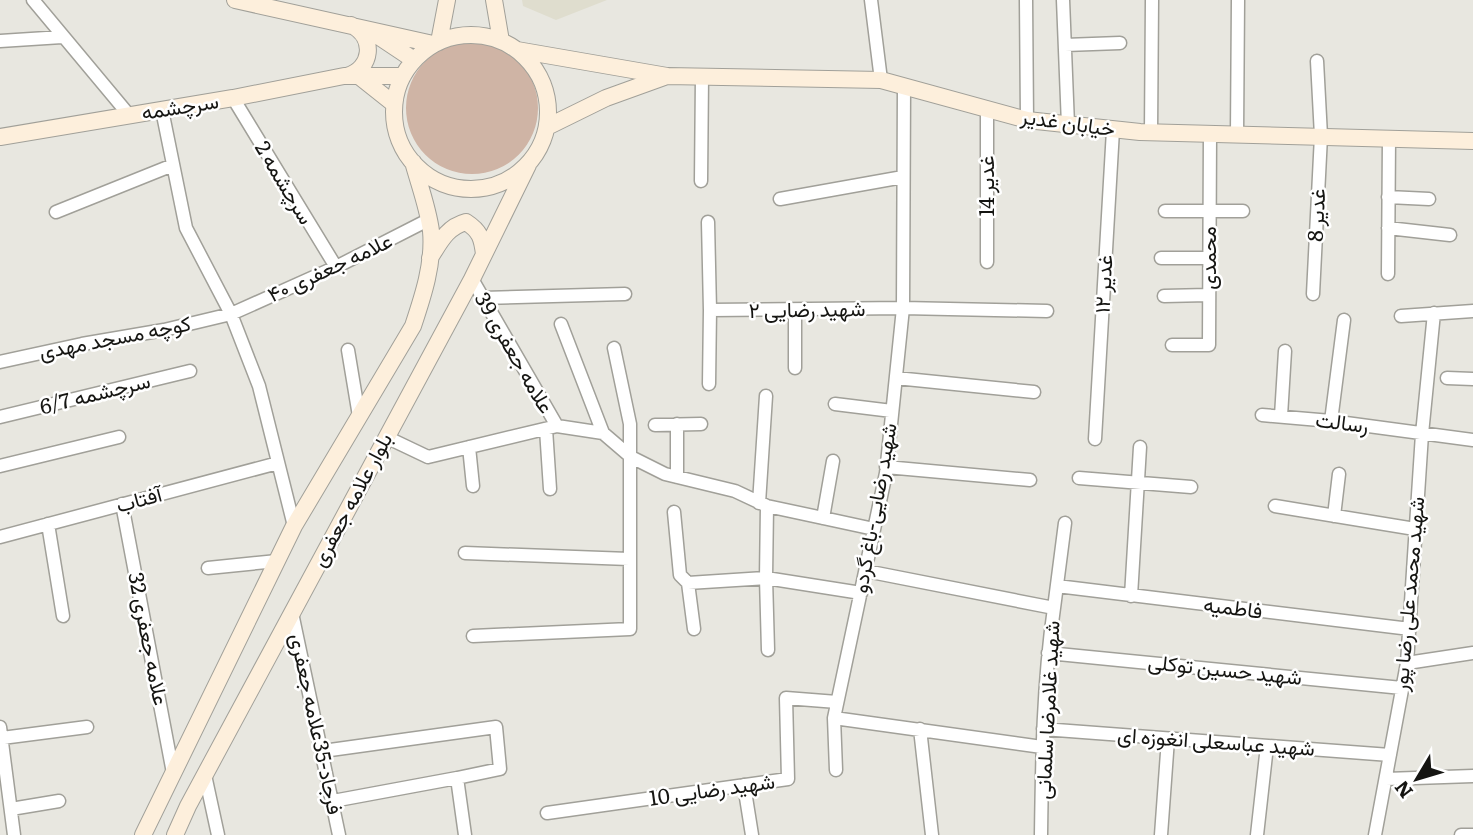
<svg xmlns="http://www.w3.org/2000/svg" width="1473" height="835" font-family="Literata,Vazirmatn,serif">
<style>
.built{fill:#dfddce}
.green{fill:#cfb4a5}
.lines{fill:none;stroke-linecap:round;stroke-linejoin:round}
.street-casing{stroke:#a1a099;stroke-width:15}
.secondary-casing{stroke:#a1a099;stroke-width:18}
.street{stroke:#fff;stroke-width:12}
.secondary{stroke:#fdefdc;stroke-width:16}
.labels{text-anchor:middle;stroke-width:5;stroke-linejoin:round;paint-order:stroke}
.street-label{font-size:21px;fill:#151512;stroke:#fff}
</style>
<rect width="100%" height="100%" fill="#e8e7e0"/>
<path class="built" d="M522 0H607L556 20 523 6Z"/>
<path class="green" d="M406 108a66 66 0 1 1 132 0a66 66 0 1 1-132 0Z"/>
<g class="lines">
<g class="street-casing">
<path id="street" d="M33 0 129 115
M871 0 881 80
M1026 0 1027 120
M1063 0 1068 125
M0 41 62 37
M1065 45 1120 43
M904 86 903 308 886 473 834 718 1042 747
M233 98 336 267
M162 110 186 228 231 314 259 386 294 526
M1151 132 1152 0
M1237 134 1238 0
M701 181 702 76
M1388 197 1429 199
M780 199 903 177
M1165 211H1243
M56 212 173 165
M708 222 710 310 903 308 1047 311
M1388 228 1450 235
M1161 258H1209
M987 262V109
M1388 274 1389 138
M472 279 557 426
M1313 294 1321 136 1317 61
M1164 296 1208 295
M483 298 625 294
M795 311V368
M1401 316 1473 311
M561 324 603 433
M1172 345H1209L1210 134
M348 350 359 416
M0 362 82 344 164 330 231 314 336 267 428 220
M896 378 1034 392
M1447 378 1473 379
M709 384 710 310
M835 404 892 411
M1262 415 1331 421 1473 440
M1281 416 1285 351
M0 417 190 371
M1331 421 1344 320
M655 425 701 424
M546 429 550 489
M386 437 428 457 557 426 603 433 631 457 665 474 735 491 767 506 874 529
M1095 439 1113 130
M469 447 473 486
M0 466 119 437
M886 467 1030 480
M677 477V424
M1079 478 1191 487
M759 503 766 396
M122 504 173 773
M767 506 766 578 861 593
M1275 506 1415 529
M674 512 680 575 688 583 694 629
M1334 516 1339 474
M823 518 833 461
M48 524 63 616
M0 537 278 463
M465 553 629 559
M208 568 277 561
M866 571 1054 608C1043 683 1042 759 1041 835
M688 583 766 578 768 650
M1057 586 1410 629
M1131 596 1140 447
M1054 608 1065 523
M292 613 339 835
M473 636 630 629V424L614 348
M1048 653 1402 688
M1407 663 1473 653
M834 718 836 770
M0 727 14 835
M920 729 932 835
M1043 729 1390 755
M2 738 87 727
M323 751 496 727 500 769 457 778
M205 775 218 835
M1386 779 1473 776
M744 785 752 835
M333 801 457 778 465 835
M11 809 59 801
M547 813 788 779 786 698 837 702
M1161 835 1168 739
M1257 835 1267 746
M1375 835 1407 663 1422 434 1434 313
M1461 835H1473"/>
</g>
<g class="secondary-casing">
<path id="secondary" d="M235 0 433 44
M494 0 501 41
M375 34 414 60
M394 112a77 77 0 1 1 154 0a77 77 0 1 1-154 0Z
M439 42 447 0
M517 50 667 76 606 98 547 127
M347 76C372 69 376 37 351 25
M667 76 881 80 1027 120 1140 132 1473 141
M360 77 394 104
M0 137 233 98 344 76H403
M430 258C440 242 447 227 466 222 480 231 482 238 484 254
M143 835 294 526 413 326C423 296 434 263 431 231 428 208 419 184 413 162
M175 835 188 806 472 279 528 165"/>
</g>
<use href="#street" class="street"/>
<use href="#secondary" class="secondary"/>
</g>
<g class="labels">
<g class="street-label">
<text transform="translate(180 107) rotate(-9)" y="7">سرچشمه</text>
<text transform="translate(1068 123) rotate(8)" y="7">خیابان غدیر</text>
<text transform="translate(284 183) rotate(59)" y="7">سرچشمه 2</text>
<text transform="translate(987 186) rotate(-90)" y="7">غدیر 14</text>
<text transform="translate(1317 215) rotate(-87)" y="7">غدیر 8</text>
<text transform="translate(1209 258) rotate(-90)" y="7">محمدی</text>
<text transform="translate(330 268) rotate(-25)" y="7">علامه جعفری ۴۰</text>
<text transform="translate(1104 284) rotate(-87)" y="7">غدیر ۱۲</text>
<text transform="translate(807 310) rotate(-1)" y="7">شهید رضایی ۲</text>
<text transform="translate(115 338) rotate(-11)" y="7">کوچه مسجد مهدی</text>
<text transform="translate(514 353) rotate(60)" y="7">علامه جعفری 39</text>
<text transform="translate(95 394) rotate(-14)" y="7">سرچشمه 6/7</text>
<text transform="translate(1342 423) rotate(7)" y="7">رسالت</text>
<text transform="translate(139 500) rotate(-15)" y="7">آفتاب</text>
<text transform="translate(352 500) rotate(-62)" y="7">بلوار علامه جعفری</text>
<text transform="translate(875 508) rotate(-80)" y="7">شهید رضایی-باغ گردو</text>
<text transform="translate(1409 594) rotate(-85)" y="7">شهید محمد علی رضا پور</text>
<text transform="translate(1233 608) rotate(7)" y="7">فاطمیه</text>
<text transform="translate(148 639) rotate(79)" y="7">علامه جعفری 32</text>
<text transform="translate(1225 670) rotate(6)" y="7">شهید حسین توکلی</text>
<text transform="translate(1048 710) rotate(-87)" y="7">شهید غلامرضا سلمانی</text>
<text transform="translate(316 724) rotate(78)" y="7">فرجاد-35علامه جعفری</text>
<text transform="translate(1216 742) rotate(4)" y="7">شهید عباسعلی انغوزه ای</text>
<text transform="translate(712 790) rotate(-8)" y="7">شهید رضایی 10</text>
</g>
</g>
<g transform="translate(1417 779) rotate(232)" stroke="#ffffff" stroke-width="5" paint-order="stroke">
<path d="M0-5L12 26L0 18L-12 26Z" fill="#151512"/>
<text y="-10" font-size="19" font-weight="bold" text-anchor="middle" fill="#151512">N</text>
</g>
</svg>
